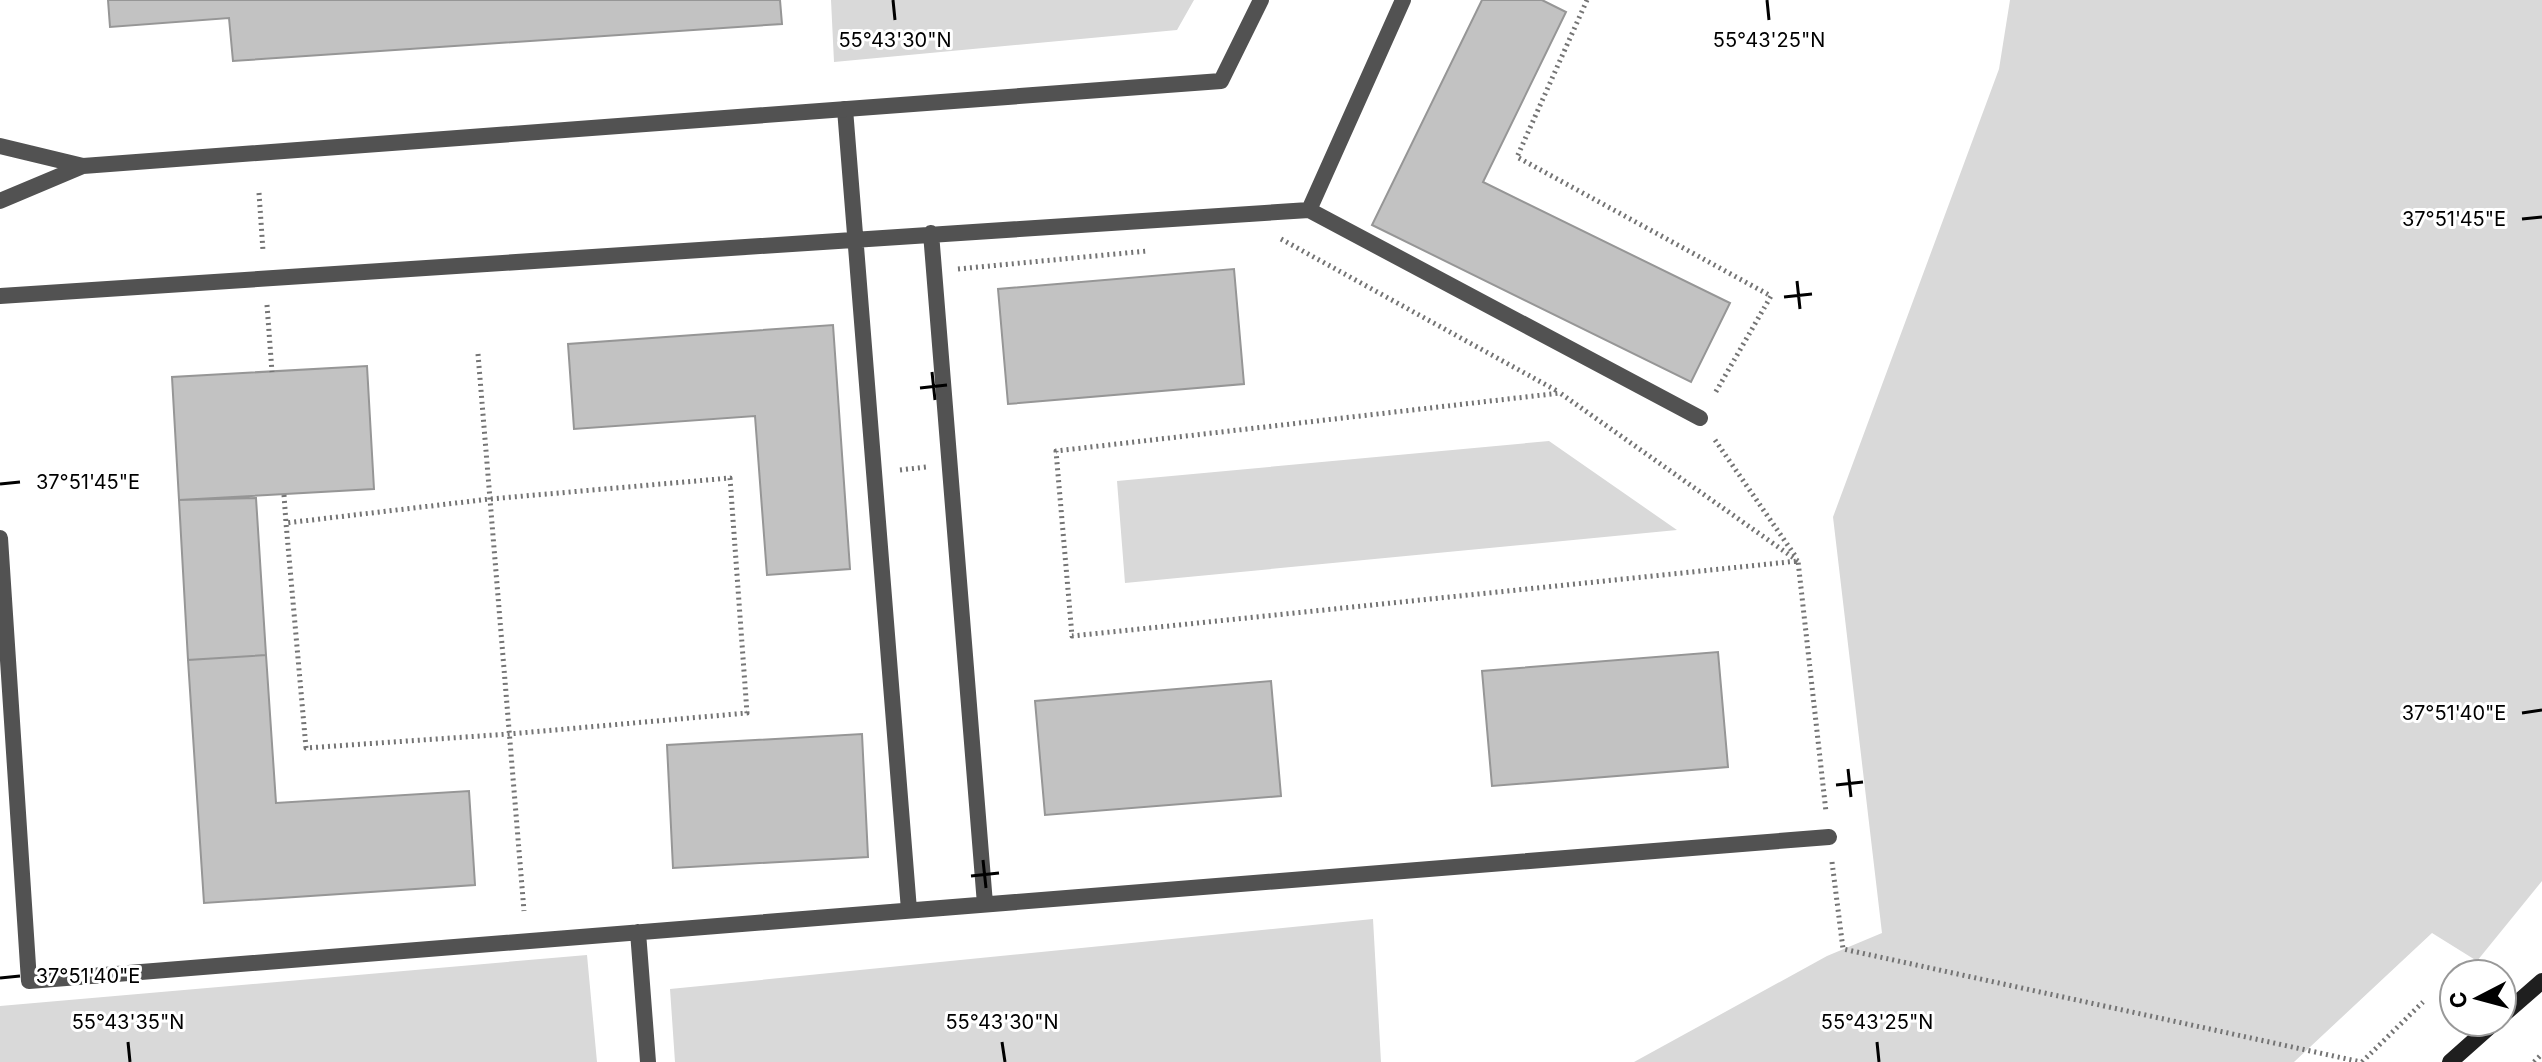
<svg xmlns="http://www.w3.org/2000/svg" width="2542" height="1062" font-family="Inter,sans-serif">
<style>
.green{fill:#d9d9d9}
.building{fill:#c2c2c2;stroke:#969696;stroke-width:2}
.lines{fill:none;stroke-linecap:round;stroke-linejoin:round}
.path{stroke:#747474;stroke-width:5;stroke-dasharray:2 4;stroke-linecap:butt}
.service{stroke:#525252;stroke-width:16}
.minor{stroke:#525252;stroke-width:16}
.secondary{stroke:#1f1f1f;stroke-width:16}
.ticks{fill:none;stroke:#000;stroke-width:3}
.ticks-label{font-size:20px;text-anchor:middle;fill:#000;stroke:#fff;stroke-width:6;stroke-linejoin:round;paint-order:stroke}
</style>
<rect width="100%" height="100%" fill="#fff"/>
<path class="green" d="M831 0H1194L1177 30 834 62Z
M2010 0H2542V881L2477 961 2432 933 2294 1062H1634L1827 956 1882 933 1833 517 1999 69Z
M1549 441 1677 530 1125 583 1117 481Z
M1373 919 1381 1062H675L670 989Z
M587 955 597 1062H0V1006Z"/>
<path class="building" d="M108 0H780L782 24 233 61 229 18 110 27Z
M1482 0H1542L1566 12 1483 182 1730 303 1691 382 1372 225Z
M1234 269 1244 384 1008 404 998 289Z
M833 325 850 569 767 575 755 416 574 429 568 344Z
M367 366 374 489 179 500 172 377Z
M256 498 266 655 188 660 179 500Z
M1718 652 1728 767 1492 786 1482 671Z
M266 655 276 803 469 791 475 885 204 903 188 660Z
M1271 681 1281 796 1045 815 1035 701Z
M862 734 868 857 673 868 667 745Z"/>
<g class="lines">
<path class="path" d="M1587 0 1517 157 1771 296 1714 395
M259 193 263 251
M1281 239 1559 392
M958 269 1147 251
M267 305 272 372
M478 354 524 911
M1715 440 1796 557
M900 470 926 467
M284 495 286 523 306 748 509 734 747 713 730 478 490 499 286 523
M1798 561 1560 393 1056 451 1072 636 1798 561 1826 812
M1832 862 1843 949 2361 1062
M2362 1062 2423 1002
M2534 1062 2542 1054"/>
<path class="service" d="M845 109 909 910
M1309 210 1403 0
M931 233 985 904
M0 296 1309 210 1700 418
M0 538 29 981 1829 837
M638 932 648 1062"/>
<path class="minor" d="M0 146 83 166 1221 81 1261 0
M0 201 83 166"/>
<path class="secondary" d="M2502 1016 2542 981
M2450 1062 2495 1022"/>
</g>
<path class="ticks" d="M893 0 895 20M1767 0 1769 20M2522 219 2542 217M1797 281 1800 309M1784 297 1812 294M932 372 935 400M920 388 947 385M0 484 20 482M2522 713 2542 710M1848 769 1851 797M1836 785 1863 782M983 860 986 888M971 876 999 873M0 978 20 976M128 1042 130 1062M1002 1042 1005 1062M1877 1042 1879 1062"/>
<g class="ticks-label">
<text x="895" y="47">55°43'30"N</text>
<text x="1769" y="47">55°43'25"N</text>
<text x="2454" y="226">37°51'45"E</text>
<text x="88" y="489">37°51'45"E</text>
<text x="2454" y="720">37°51'40"E</text>
<text x="88" y="983">37°51'40"E</text>
<text x="128" y="1029">55°43'35"N</text>
<text x="1002" y="1029">55°43'30"N</text>
<text x="1877" y="1029">55°43'25"N</text>
</g>
<g transform="translate(2478 998) rotate(264)"><circle r="38" fill="#ffffff" stroke="#999999" stroke-width="2"/>
<path d="M0-6L14 30L0 20L-14 30Z" fill="#000000"/>
<text y="-12" font-size="22" font-weight="bold" text-anchor="middle" fill="#000000">С</text>
</g>
</svg>
